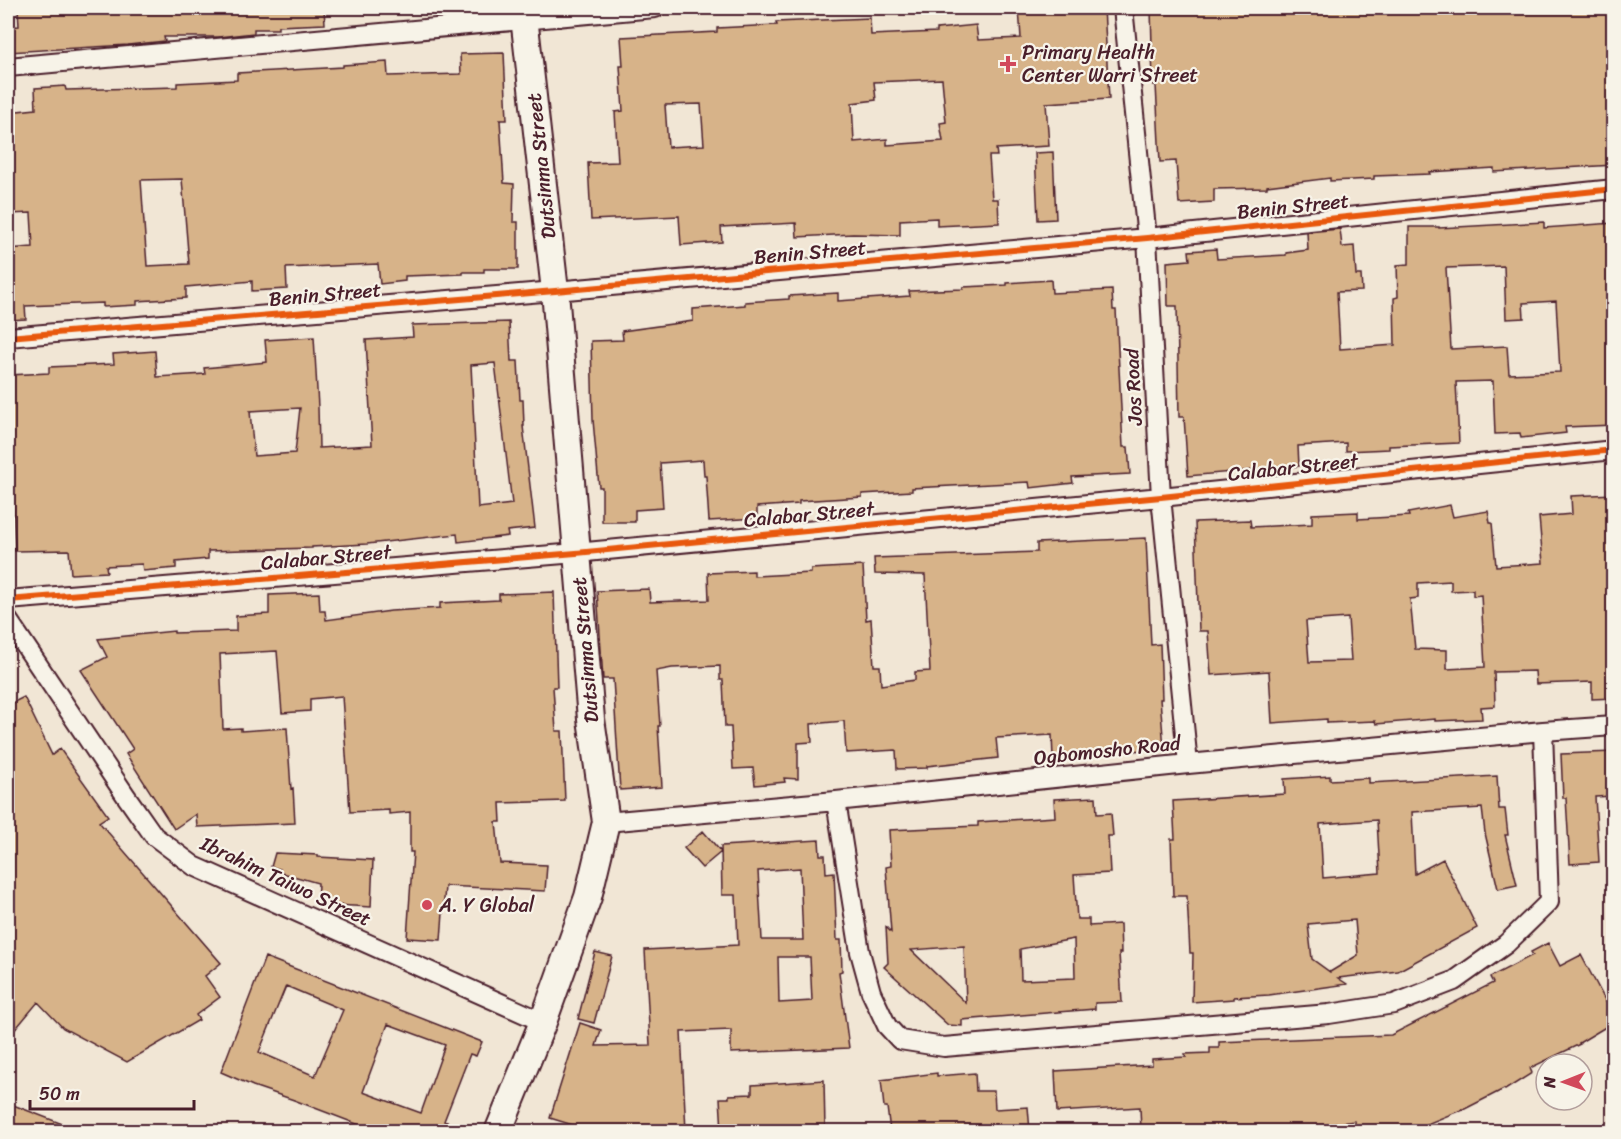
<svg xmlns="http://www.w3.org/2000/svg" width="1621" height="1139" font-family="Sriracha,sans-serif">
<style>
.building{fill:#d7b389;stroke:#4a1f2b;stroke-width:1.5;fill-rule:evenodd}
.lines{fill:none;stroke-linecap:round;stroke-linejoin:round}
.street-casing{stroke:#4a1f2b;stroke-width:22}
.secondary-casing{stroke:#4a1f2b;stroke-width:30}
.street{stroke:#f7f3e8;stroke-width:18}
.secondary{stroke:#f7f3e8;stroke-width:26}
.cycleway-casing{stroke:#f7f3e8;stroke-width:10}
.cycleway{stroke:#e8590c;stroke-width:6}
.poi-dot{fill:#d1495b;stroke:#f7f3e8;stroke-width:2}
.labels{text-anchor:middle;stroke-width:4.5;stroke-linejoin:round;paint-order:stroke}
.poi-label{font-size:20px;fill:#4a1f2b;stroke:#f7f3e8;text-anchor:start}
.street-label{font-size:20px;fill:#4a1f2b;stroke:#f7f3e8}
</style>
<rect width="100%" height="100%" fill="#f1e6d5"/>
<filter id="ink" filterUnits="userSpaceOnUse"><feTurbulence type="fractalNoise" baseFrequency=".0167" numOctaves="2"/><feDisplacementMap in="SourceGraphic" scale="12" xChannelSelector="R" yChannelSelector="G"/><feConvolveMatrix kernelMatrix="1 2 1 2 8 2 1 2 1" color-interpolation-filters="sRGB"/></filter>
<g filter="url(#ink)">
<path class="building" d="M18 8H324L325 24 278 26V29H254V33L218 37H164L165 41 128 45 8 52V27L19 26Z
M1019 8H1104L1109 99 1046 103 1049 146 996 149 997 156H989L992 199H998L999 223 937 226V218L900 220V235L853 234 797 237 796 223 721 227 722 242 681 245 679 216 591 220 588 163 618 162 615 112 623 111 620 66H623L621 37 717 32V28L777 25 776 22 870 18 871 35 937 32V29L976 25 978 40 1021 38ZM942 79 946 122 940 123 943 141 887 145V139L854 142 852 103 876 100 874 82ZM701 104 704 145 668 147 665 105Z
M1151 8H1305L1306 15 1349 9 1378 8H1391V10L1431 8H1614V50L1609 51 1614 89V165L1494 172V168L1429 172 1430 174 1374 176V179L1330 181V178L1267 186V188L1214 189V202L1179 204 1176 161 1160 162 1156 85H1153Z
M504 53 507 120H500L504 183 514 184 513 222H518V269H484V272H463V274L405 276V281L380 284 378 264 286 268 287 289 252 291V281L186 287V298L137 301V305L103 307V303L25 306 26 319 8 320V249L33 247 31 213 10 214 8 188V112L36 109 35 88 65 86 66 90 177 87V83L237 80V73L343 67V65L387 62 388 76 461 74 460 54ZM182 179 189 264 147 266 141 180Z
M1053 152 1056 219 1038 220 1035 153Z
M1544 222V228L1614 223V425L1565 427 1566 433 1521 438 1520 433 1495 434 1493 381 1456 382 1459 443 1389 446V449L1346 451V443L1298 446 1299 466 1188 476 1184 417H1179L1177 306H1168L1167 262 1190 260 1189 251 1216 249 1217 259 1286 255V253L1308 250 1307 232 1340 229 1342 247 1354 246 1356 275H1361L1362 291 1337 292 1340 349 1395 345 1394 298 1398 297 1397 265 1409 264V227H1439V228ZM1504 266 1506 319 1524 318 1523 303 1556 301 1560 372 1509 374 1507 346 1451 349 1446 268Z
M1051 280 1052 293 1112 290 1113 310H1116L1123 447H1128L1130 474 1072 477 1073 483 1030 488 1029 482 912 488V491L862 494V497L799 501V504L757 507V518L709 521 706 476H704L703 460 660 463 663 508 635 510V522H602V487H599L593 420 591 341 623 340 622 331 693 321V309L745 305V302L789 299V296L838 293V301L910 296 909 291 963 289V287L1007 285V283Z
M509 322 511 361H518L520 400H523L524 426H523L535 528 507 531 508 536 458 542 457 534 367 544 312 547V548L208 551V559L176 562V568L143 571 142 564 106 566 107 572 71 574 69 550 15 551 13 495H8V375L49 373V367L114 364 113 354 155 351 157 377 205 374 204 368 267 362 265 340 314 337 318 407 319 448 372 445 366 340 413 337 412 325ZM495 363 512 504 478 508 471 365ZM300 408 295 453 254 456 250 411Z
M1614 494V698L1592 699V682L1536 684 1535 671 1494 672 1495 706 1481 707 1482 719 1435 721V719L1376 724 1375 721 1327 723V719L1272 723 1269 671 1211 675 1208 631H1199L1195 522 1250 520 1251 527 1312 524V514L1358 512V519L1409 516 1408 513 1450 505 1453 517 1488 511 1490 523H1492L1496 566 1543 563 1539 517 1572 514 1571 496ZM1451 581V591L1473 590V596L1481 595 1485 667 1447 669V650L1415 649 1410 599 1418 598V583ZM1348 618 1351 661 1309 662 1306 621Z
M1146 538 1151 645 1160 644 1162 699H1160L1164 748 1100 754 1101 755 1053 757 1052 735 996 738 998 758 927 766V768L897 769 896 750 846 753 844 721 811 724 812 742 798 743V779L784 778 785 782 755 785 753 768 733 769 731 727H725L723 680H720V666L672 668 656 671 660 726H658L662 787 620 790 613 679H603L597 591 649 589 650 602 709 600 708 573 754 571V576L811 573V569L863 566 866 620 871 619 874 666H880L881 685 915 680V672L930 671 925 575 875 574 874 558 1037 552V543Z
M554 592 557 687H553L556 731H562L565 801 500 803 501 822H496L500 863 547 865 545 891 445 886 441 940 407 938 413 852H410V812L389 814V810L350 812 342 696 310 699V711L282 713 277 651 220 654 223 729 241 728V731L287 728 291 789 293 788 295 823 197 827 196 814 174 829 126 754 133 749 81 670 107 657 98 639 174 631V633L236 631V616L269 614V595L319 593 320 611H325L326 620 391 611 440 608V603L499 600V594Z
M24 697 52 755 60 749 108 816 99 822 221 963 205 976 220 997 196 1015 199 1020 127 1062 63 1028 38 1002 8 1038V705Z
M1614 752V796L1595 797 1599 862 1570 864 1566 798H1563L1561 754Z
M1330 776V780L1369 778V783L1497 776 1499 809H1505L1508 835H1505L1517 885 1498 889 1485 833 1482 808 1412 812 1415 874 1443 859 1477 928 1398 971 1338 978 1347 984 1269 995 1234 997V999L1192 1002 1193 953H1190L1187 896H1173L1171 839H1175L1173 801 1285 794 1284 779ZM1377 820 1380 873 1323 878 1320 824ZM1355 920 1358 955 1330 972 1312 959 1308 924Z
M1096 797 1097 814 1111 813 1113 836H1108L1110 873 1074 875 1077 919H1089V926L1120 924 1121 953H1119L1122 1002 1095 1003V1009L962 1020V1026L948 1025 884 967 888 963 886 927 891 932 886 867 891 866 889 830 978 826V822L1055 817 1054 799ZM1074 939 1075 978 1021 980 1020 949ZM964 946 966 1003 911 950Z
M703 831 721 852 702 868 684 848Z
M819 840 820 855H825L826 873 834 872 837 940H841L842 971 839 972 849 1048 731 1053V1030L681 1032 686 1131H592L550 1118 580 1023 601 1030 596 1046 650 1045 645 950 738 945 736 895H722L721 846ZM800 868 803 940H762L758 871ZM778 957H810L812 1001 779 1003Z
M275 853 318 855V857L373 860 371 907 317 904 318 883 279 872 280 869 271 867Z
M1548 943 1560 966 1581 955 1614 1017V1022L1579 1043 1580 1044 1530 1068 1532 1073 1505 1090 1504 1089 1461 1111V1110L1410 1131H1355L1354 1121 1288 1130V1131H1141L1140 1107 1057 1112 1055 1071 1152 1065V1059L1186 1057 1185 1054 1210 1053V1048H1219V1042L1391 1035 1493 983 1490 977 1533 955 1531 952Z
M595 952 612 956 594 1023 578 1019Z
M265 957 482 1042 476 1056 470 1054 444 1121 466 1129 465 1131H375L294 1100 253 1086 221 1072ZM286 986 343 1010 315 1076 259 1052ZM388 1024 445 1045 421 1113 363 1092Z
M937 1073V1076L975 1073 976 1091H994L995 1109 1028 1107 1030 1131H890L887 1107H884L881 1080Z
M824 1080 825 1131H722L720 1098H729V1095L752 1094V1085Z
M8 1103 78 1130V1131H25L8 1125Z"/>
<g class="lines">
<g class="street-casing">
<path id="street" d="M1123 8 1147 238 1161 497 1188 764
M8 67 655 8
M8 337 555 291 1147 238 1614 189
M8 600 576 553 1161 497 1614 450
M8 620 126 796 154 836 194 866 543 1022
M836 801 860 952 871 992 887 1026 900 1040 944 1047 1329 1014 1394 1004 1454 981 1506 944 1549 902 1543 731
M606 822 836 801 1188 764 1543 731 1614 726"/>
</g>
<g class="secondary-casing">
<path id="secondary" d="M498 1132 543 1022 588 897 606 822 591 719 555 291 523 8"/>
</g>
<use href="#street" class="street"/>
<use href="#secondary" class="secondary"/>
<g class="cycleway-casing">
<path id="cycleway" d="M8 337 555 291 1147 238 1614 189
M8 600 576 553 1161 497 1614 450"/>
</g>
<use href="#cycleway" class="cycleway"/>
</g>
</g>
<g class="poi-dot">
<path d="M1005 55h6v6h6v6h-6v6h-6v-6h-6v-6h6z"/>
<circle cx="427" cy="905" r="6"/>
</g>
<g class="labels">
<g class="poi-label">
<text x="1022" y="59">Primary Health<tspan x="1022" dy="23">Center Warri Street</tspan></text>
<text x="439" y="912">A. Y Global</text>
</g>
<g class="street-label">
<text transform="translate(541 166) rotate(-96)" y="7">Dutsinma Street</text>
<text transform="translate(1293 206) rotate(-6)" y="7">Benin Street</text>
<text transform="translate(810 252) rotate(-5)" y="7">Benin Street</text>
<text transform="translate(325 294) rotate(-5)" y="7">Benin Street</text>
<text transform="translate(1133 387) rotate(-93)" y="7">Jos Road</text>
<text transform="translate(1293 467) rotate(-6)" y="7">Calabar Street</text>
<text transform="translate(809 514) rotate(-5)" y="7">Calabar Street</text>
<text transform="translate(326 557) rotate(-5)" y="7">Calabar Street</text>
<text transform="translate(585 650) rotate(-95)" y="7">Dutsinma Street</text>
<text transform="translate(1107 750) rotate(-6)" y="7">Ogbomosho Road</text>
<text transform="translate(286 881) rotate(25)" y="7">Ibrahim Taiwo Street</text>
</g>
</g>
<rect width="1621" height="1139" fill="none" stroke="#f7f3e8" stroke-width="30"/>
<rect x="15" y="15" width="1591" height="1109" fill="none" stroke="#4a1f2b" stroke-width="2" filter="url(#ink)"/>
<g transform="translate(1564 1082) rotate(269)"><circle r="28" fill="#f7f3e8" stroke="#b29e9c" stroke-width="1.5"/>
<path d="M0-4.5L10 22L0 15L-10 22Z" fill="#d1495b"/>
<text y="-9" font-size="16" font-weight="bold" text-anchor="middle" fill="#4a1f2b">N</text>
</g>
<path d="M30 1100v9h164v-9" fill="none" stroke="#4a1f2b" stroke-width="3"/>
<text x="39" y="1100" font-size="18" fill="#4a1f2b" stroke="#f7f3e8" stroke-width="4.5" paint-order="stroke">50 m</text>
</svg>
